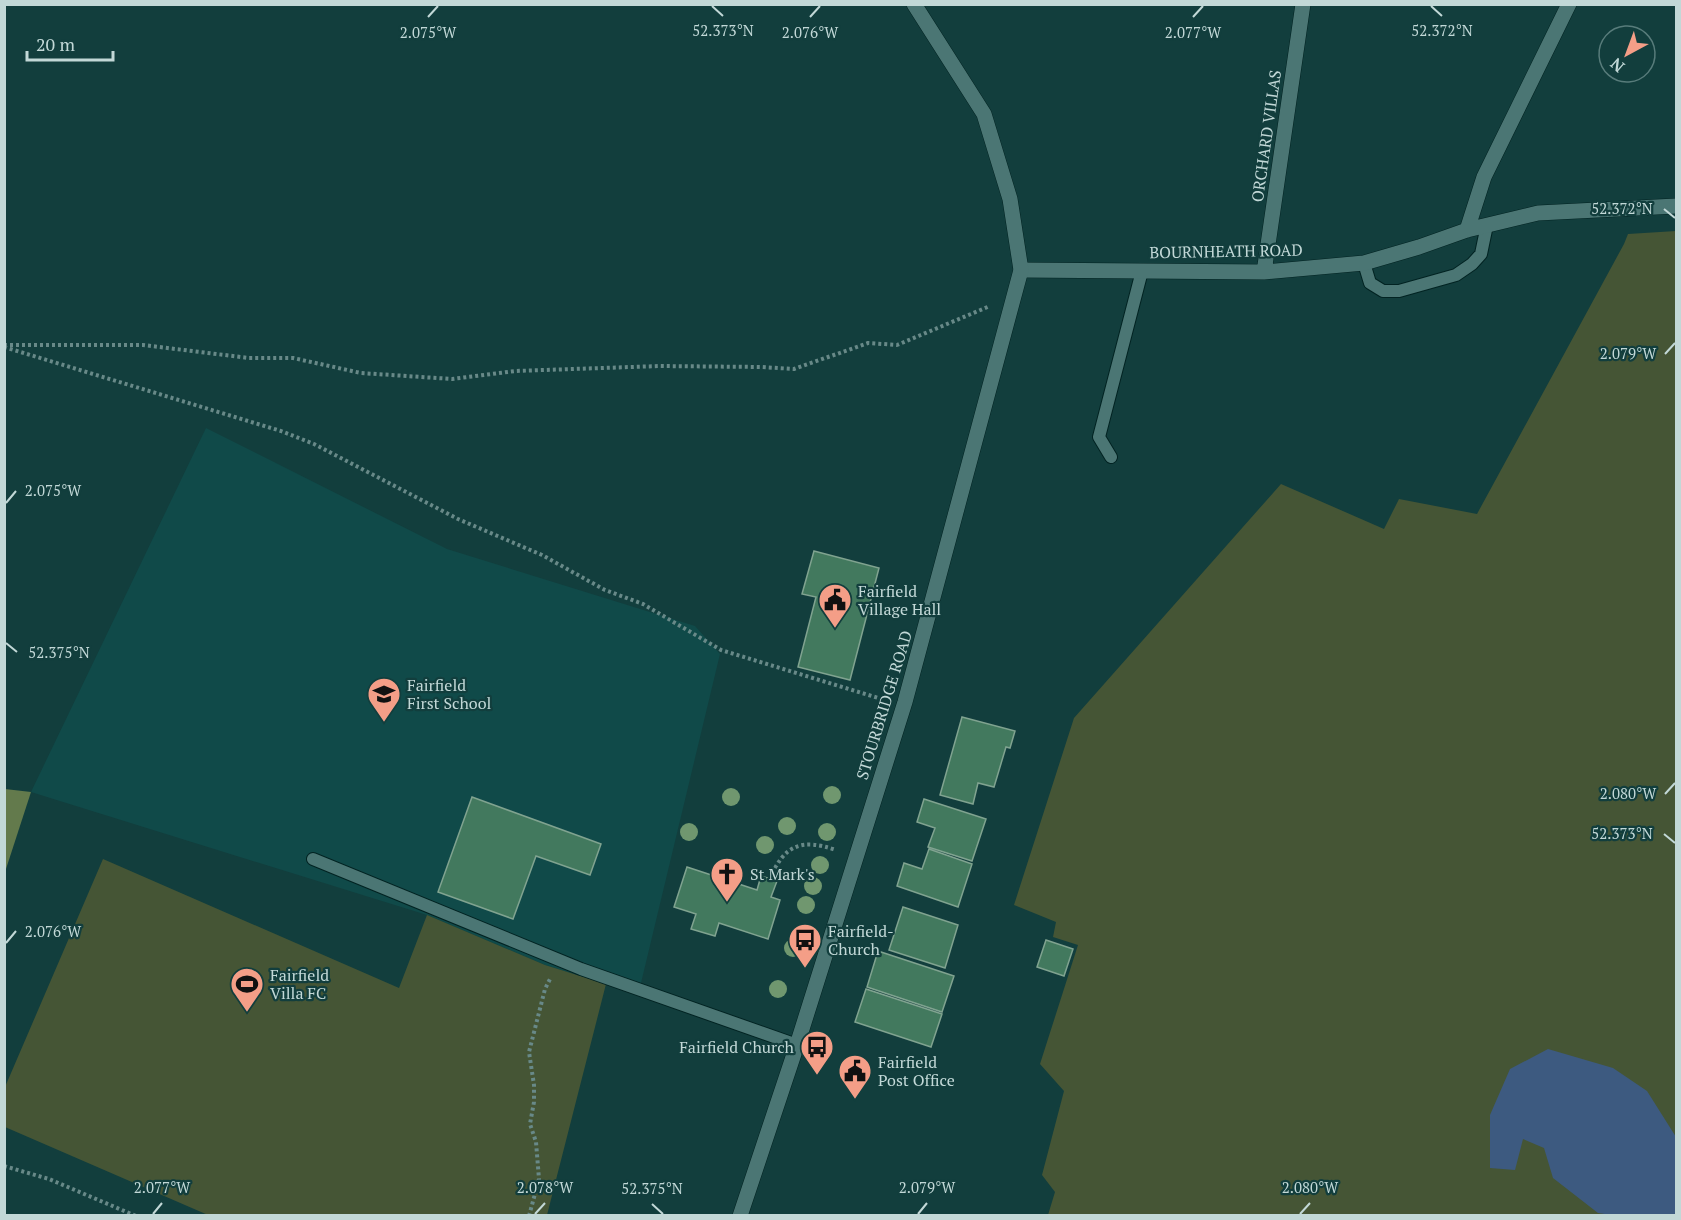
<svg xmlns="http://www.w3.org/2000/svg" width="1681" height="1220" font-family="'PT Serif',serif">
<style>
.built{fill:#104a49}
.green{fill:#455535}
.forest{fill:#637a4c}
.water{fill:#3d5a80}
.building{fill:#42795e;stroke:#80a390;stroke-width:1.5}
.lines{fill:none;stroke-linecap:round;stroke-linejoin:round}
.service-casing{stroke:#022322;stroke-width:14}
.minor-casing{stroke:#022322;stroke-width:16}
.secondary-casing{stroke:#022322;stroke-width:16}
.path{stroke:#688988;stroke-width:4;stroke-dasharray:3 3;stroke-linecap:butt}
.service{stroke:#4b7674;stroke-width:12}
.minor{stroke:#4b7674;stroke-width:15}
.secondary{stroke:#4b7674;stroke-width:15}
.tree{fill:#70976f}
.ticks{fill:none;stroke:#c2d8d7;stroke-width:2}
.labels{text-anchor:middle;stroke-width:4.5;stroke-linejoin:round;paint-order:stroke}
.street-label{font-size:16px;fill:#c2d8d7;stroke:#123e3d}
.poi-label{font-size:16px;fill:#c2d8d7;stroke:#123e3d;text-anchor:start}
.ticks-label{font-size:15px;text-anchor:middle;fill:#c2d8d7;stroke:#123e3d;stroke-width:4.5;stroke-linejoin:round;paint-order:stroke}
</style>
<rect width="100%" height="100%" fill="#123e3d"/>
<path class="built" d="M206 428 447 549 695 626 720 654 641 983 606 984 545 965 427 915 31 792Z"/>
<path class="green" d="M1676 231V1215H1048L1055 1192 1042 1175 1064 1091 1040 1064 1078 945 1053 937 1056 922 1014 905 1074 718 1281 484 1384 529 1399 499 1477 514 1624 244 1628 234Z
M103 859 399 988 427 915 545 965 606 984 547 1215H208L5 1127V1087Z"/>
<path class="forest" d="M5 789 31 792 5 872 4 789Z"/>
<path class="water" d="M1548 1049 1613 1068 1647 1091 1676 1137V1215L1618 1216 1598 1213 1553 1178 1544 1148 1523 1139 1515 1170 1490 1168V1115L1510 1069Z"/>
<path class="building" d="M814 551 879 568 850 680 798 667 816 597 802 594Z
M962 717 1015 731 1010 748 1006 747 994 787 978 783 973 804 940 795Z
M472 797 601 844 590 875 536 856 513 919 438 892Z
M924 799 986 819 972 861 928 847 935 828 917 822Z
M929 849 972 864 958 907 897 886 904 863 922 869Z
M687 867 757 890 761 876 777 881 771 897 780 900 768 939 719 923 715 936 691 929 696 914 674 907Z
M903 907 958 925 945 968 889 950Z
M1046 940 1073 949 1064 976 1037 967Z
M878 951 954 976 942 1012 867 987Z
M866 989 942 1014 931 1047 855 1022Z"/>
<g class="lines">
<g class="service-casing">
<path id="service" d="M1364 263 1370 283 1383 291H1399L1456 275 1472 264 1481 254 1487 225
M1111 457 1099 437 1142 271
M313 859 581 969 797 1045"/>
</g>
<g class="minor-casing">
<path id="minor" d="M1467 230 1484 177 1569 4
M1021 270 1264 272 1364 263 1419 247 1467 230 1538 213 1676 206
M1264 272 1303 4"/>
</g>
<g class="secondary-casing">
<path id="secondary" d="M740 1216 797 1045 905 702 1021 270 1010 199 984 114 914 4"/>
</g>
<path class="path" d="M4 345H143L249 358H293L361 373 452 379 515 371 660 366 761 367 794 369 868 343 897 345 990 306
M4 347 281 431 314 444 458 519 542 555 605 590 643 604 721 650 885 700
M770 879C784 845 801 838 836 850
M4 1166 49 1179 136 1216
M529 1216 539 1179 536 1142 530 1124 534 1102V1085L529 1052 545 989 551 977"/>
<use href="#service" class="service"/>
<use href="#minor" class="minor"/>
<use href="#secondary" class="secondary"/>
</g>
<g class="tree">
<circle cx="832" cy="795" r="9"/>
<circle cx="731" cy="797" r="9"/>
<circle cx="787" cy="826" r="9"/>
<circle cx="689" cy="832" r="9"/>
<circle cx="827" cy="832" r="9"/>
<circle cx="765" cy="845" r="9"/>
<circle cx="820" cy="865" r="9"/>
<circle cx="813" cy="886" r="9"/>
<circle cx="806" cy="905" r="9"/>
<circle cx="793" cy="948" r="9"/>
<circle cx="778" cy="989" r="9"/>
</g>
<path class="ticks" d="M712 6 723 16M1431 6 1442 16M428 17 438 6M810 17 820 6M1193 17 1203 6M1664 209 1675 218M1665 354 1675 343M6 503 16 491M6 643 17 652M1665 794 1675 783M1664 834 1675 843M6 943 16 931M652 1204 663 1214M153 1214 162 1203M535 1214 545 1203M918 1214 927 1203M1300 1214 1310 1203"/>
<defs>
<g id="civic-pin" transform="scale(1.725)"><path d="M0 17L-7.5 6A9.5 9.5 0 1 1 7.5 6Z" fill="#f49e87" stroke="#123e3d"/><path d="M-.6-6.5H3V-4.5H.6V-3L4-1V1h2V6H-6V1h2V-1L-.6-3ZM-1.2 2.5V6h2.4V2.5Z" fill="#111"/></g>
<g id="school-pin" transform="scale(1.725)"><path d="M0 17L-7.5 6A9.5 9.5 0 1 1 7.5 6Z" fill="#f49e87" stroke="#123e3d"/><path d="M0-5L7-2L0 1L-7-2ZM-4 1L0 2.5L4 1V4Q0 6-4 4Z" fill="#111"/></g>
<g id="church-pin" transform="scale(1.725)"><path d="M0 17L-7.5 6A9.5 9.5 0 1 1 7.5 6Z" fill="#f49e87" stroke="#123e3d"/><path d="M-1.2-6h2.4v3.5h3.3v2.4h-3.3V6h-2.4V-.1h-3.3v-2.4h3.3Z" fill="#111"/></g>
<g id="bus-pin" transform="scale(1.725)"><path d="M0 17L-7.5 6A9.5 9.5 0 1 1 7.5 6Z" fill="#f49e87" stroke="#123e3d"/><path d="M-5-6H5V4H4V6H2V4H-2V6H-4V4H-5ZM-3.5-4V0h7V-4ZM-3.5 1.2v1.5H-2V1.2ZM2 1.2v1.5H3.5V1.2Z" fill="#111"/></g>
<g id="stadium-pin" transform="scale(1.725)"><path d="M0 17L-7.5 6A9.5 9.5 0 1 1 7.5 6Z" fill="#f49e87" stroke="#123e3d"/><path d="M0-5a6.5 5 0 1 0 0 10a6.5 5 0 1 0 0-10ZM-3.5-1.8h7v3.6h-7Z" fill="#111"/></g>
</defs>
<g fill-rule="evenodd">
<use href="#civic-pin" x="835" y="600"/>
<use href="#school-pin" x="384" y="694"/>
<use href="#church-pin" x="727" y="874"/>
<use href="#bus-pin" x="805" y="940"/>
<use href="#stadium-pin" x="247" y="984"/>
<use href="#bus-pin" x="817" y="1047"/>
<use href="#civic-pin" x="855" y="1071"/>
</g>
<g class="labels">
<g class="street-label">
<text transform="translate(1266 136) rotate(-82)" y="6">ORCHARD VILLAS</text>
<text transform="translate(1226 251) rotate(-1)" y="6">BOURNHEATH ROAD</text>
<text transform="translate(884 705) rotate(-73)" y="6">STOURBRIDGE ROAD</text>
</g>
<g class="poi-label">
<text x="858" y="597">Fairfield<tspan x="858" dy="18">Village Hall</tspan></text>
<text x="407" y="691">Fairfield<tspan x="407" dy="18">First School</tspan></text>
<text x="750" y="880">St Mark's</text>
<text x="828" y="937">Fairfield-<tspan x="828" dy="18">Church</tspan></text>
<text x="270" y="981">Fairfield<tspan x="270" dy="18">Villa FC</tspan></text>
<text x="794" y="1053" text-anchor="end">Fairfield Church</text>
<text x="878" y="1068">Fairfield<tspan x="878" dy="18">Post Office</tspan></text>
</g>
</g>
<g class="ticks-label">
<text x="1442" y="36">52.372°N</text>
<text x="723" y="36">52.373°N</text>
<text x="428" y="38">2.075°W</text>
<text x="810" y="38">2.076°W</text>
<text x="1193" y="38">2.077°W</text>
<text x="1622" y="214">52.372°N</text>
<text x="1628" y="359">2.079°W</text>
<text x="53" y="496">2.075°W</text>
<text x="59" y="658">52.375°N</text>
<text x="1628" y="799">2.080°W</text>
<text x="1622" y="839">52.373°N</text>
<text x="53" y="937">2.076°W</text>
<text x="162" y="1193">2.077°W</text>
<text x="545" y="1193">2.078°W</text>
<text x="927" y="1193">2.079°W</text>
<text x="1310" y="1193">2.080°W</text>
<text x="652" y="1194">52.375°N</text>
</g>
<rect width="1681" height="1220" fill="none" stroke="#c2d8d7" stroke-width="12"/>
<g transform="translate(1627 54) rotate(221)"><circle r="28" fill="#123e3d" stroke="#587c7b" stroke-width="1.5"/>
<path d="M0-4.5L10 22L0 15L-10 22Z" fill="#f49e87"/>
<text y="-9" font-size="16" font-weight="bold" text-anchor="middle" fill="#c2d8d7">N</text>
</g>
<path d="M27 51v9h86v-9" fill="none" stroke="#c2d8d7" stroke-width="3"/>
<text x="36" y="51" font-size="18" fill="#c2d8d7" stroke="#123e3d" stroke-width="4.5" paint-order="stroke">20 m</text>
</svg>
